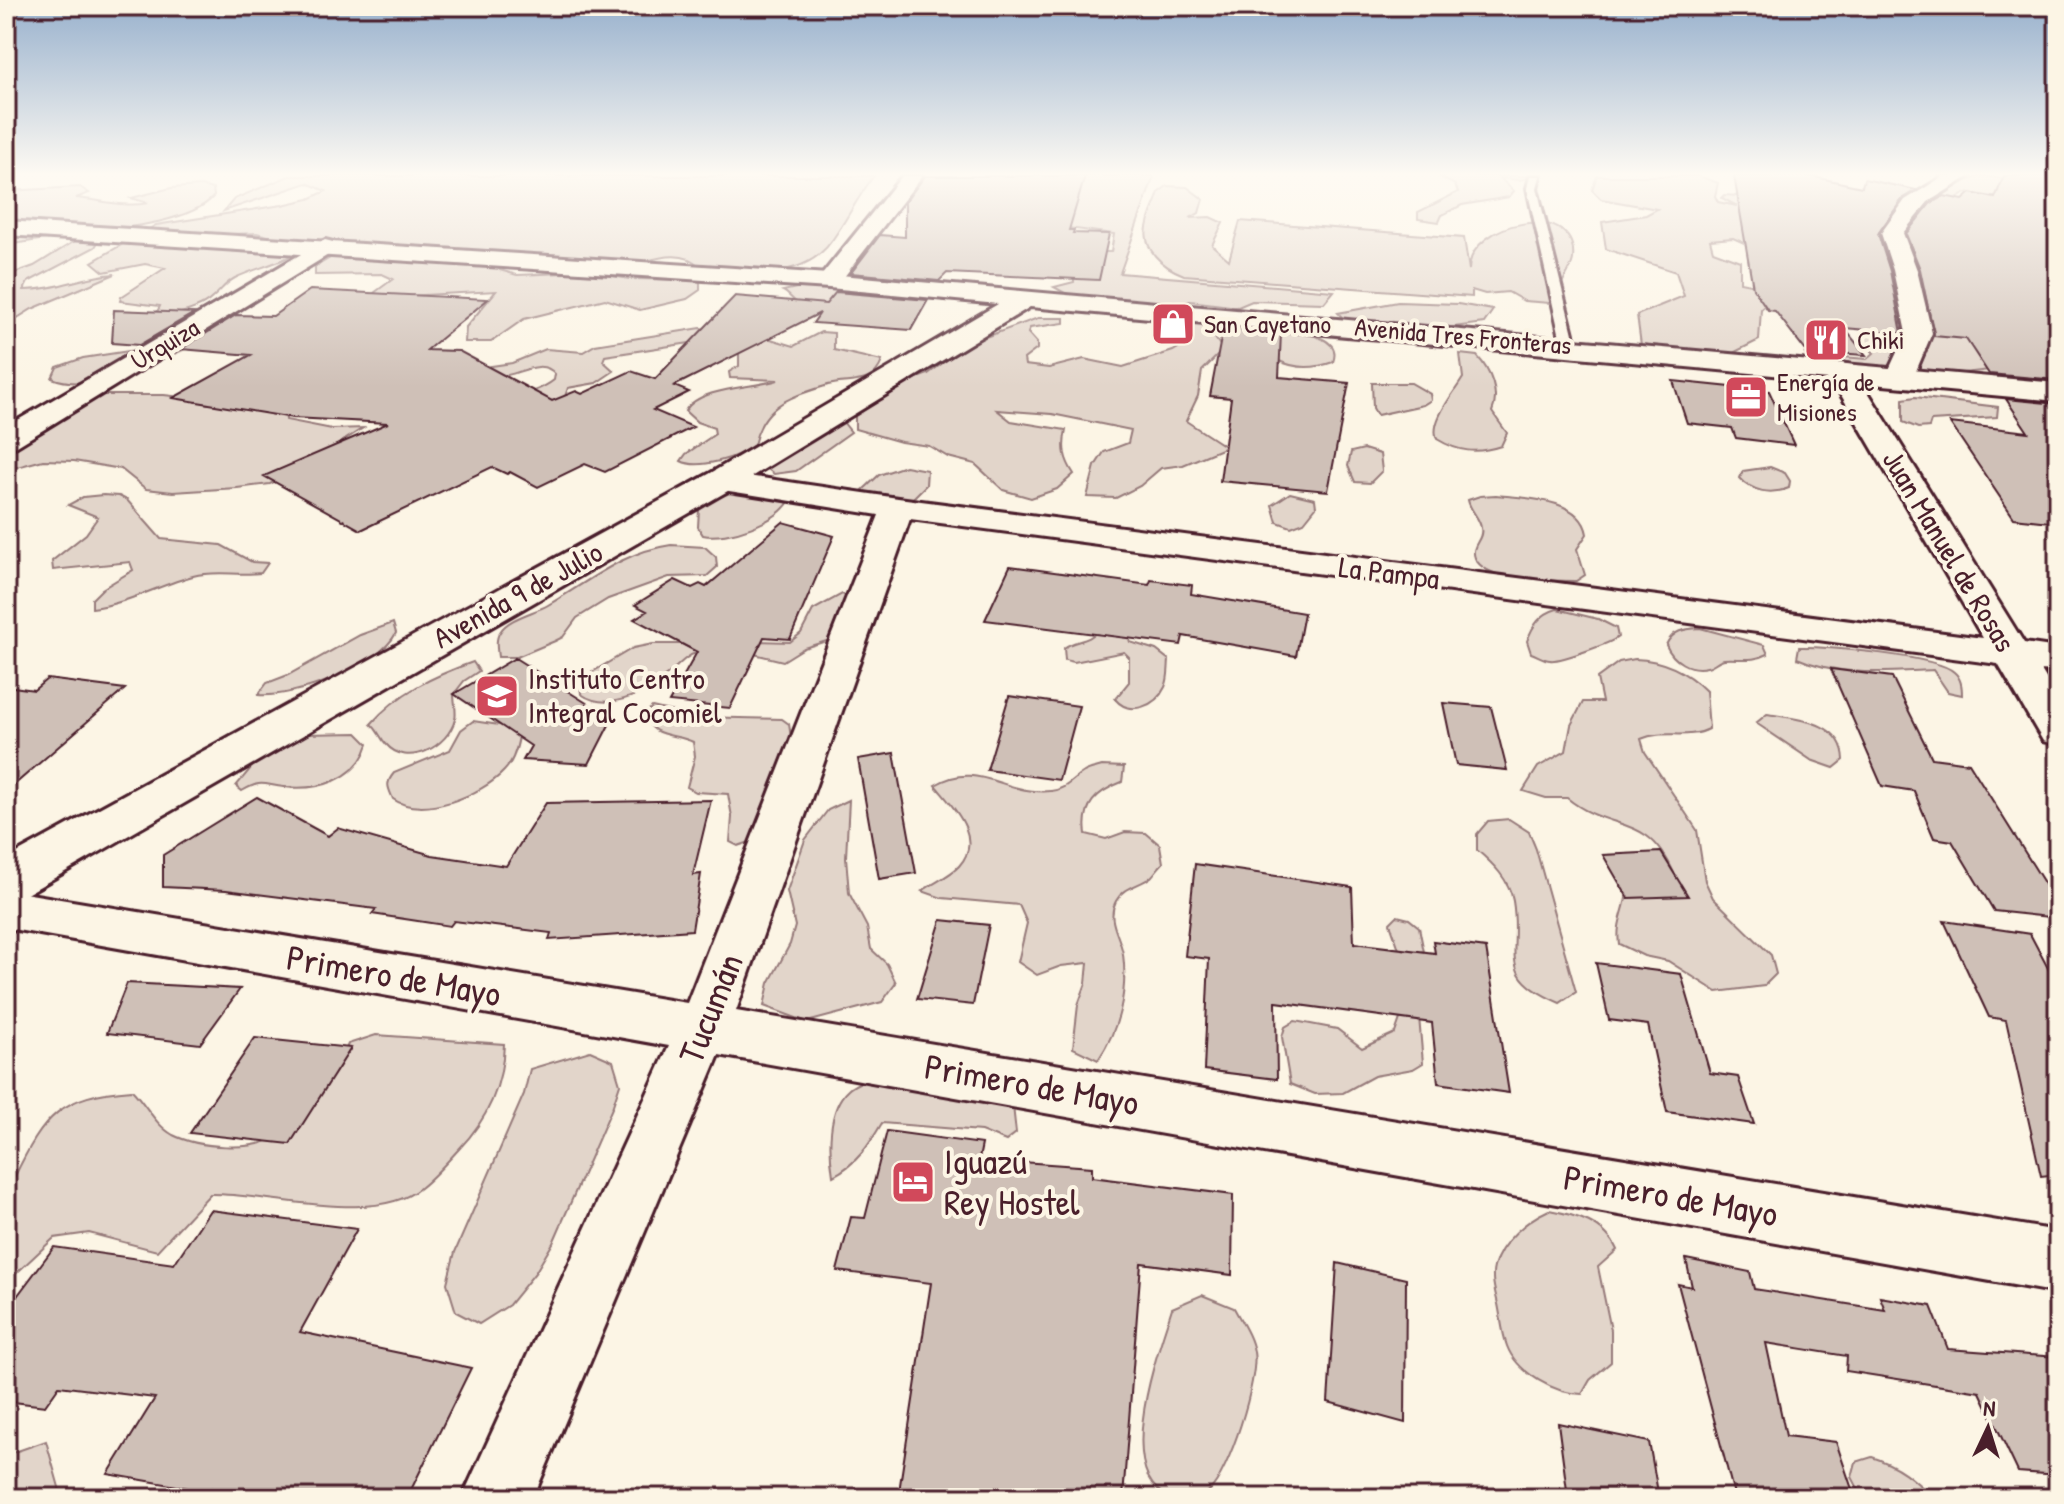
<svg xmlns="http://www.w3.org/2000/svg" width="2064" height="1504" font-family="'Patrick Hand',sans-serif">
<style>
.green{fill:#e2d5ca;stroke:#967a7a;stroke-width:2}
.building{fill:#cfc0b7;stroke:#4a1f2b;stroke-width:2}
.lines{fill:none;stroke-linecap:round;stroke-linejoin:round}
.service-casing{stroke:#4a1f2b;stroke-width:6}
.minor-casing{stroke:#4a1f2b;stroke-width:6}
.secondary-casing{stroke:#4a1f2b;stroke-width:6}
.service{fill:#fcf5e5;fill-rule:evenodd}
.minor{fill:#fcf5e5;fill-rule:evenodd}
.secondary{fill:#fcf5e5;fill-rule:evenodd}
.labels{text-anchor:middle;stroke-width:8;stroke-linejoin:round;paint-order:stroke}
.far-poi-label{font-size:26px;fill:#4a1f2b;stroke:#fcf5e5;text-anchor:start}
.far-street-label{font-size:26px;fill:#4a1f2b;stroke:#fcf5e5}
.street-label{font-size:30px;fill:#4a1f2b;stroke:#fcf5e5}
.poi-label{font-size:30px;fill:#4a1f2b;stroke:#fcf5e5;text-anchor:start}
.near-street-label{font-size:36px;fill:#4a1f2b;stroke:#fcf5e5}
.near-poi-label{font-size:36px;fill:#4a1f2b;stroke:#fcf5e5;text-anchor:start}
</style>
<rect width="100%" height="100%" fill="#fcf5e5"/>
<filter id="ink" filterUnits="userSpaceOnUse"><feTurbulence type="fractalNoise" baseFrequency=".0125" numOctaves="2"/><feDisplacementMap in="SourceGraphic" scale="16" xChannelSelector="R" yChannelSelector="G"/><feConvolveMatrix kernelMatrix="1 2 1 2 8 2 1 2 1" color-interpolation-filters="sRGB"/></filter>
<g filter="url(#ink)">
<path class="green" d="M289 176H874C858 196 848 218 833 239 803 284 746 271 700 267 684 249 658 258 638 263L371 244 357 246 493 262 500 270 517 275 590 272 629 279 700 280V290L687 299 640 310 605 299 524 319 491 342H465L466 327 496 291 367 298 393 279 382 274 315 275V267L347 248 278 239 257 233 206 235 304 248C283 263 258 267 235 278 224 284 221 291 212 298 200 310 175 314 160 319L157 312 160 306 120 301 121 297 165 268 145 264 104 272 92 262 156 225 282 205 309 199 326 191 307 183 224 211 234 199Z
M983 176H1154L1120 273 1334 291 1324 303 1252 301 1238 307 1190 301 1167 309 1085 304 1054 287 1074 282V274L1095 252H1111L1114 234 1053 226 974 183Z
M1438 176H1538L1519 180 1500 178 1514 191 1509 197 1462 205 1442 215 1439 222 1418 219V212L1458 192 1455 185Z
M1597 176H1699L1718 183 1715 196 1718 202 1737 206 1722 198 1725 195 1738 196 1877 235 1895 247 1969 245 1998 253 1905 270 1886 263 1767 253 1733 238 1710 240 1713 251 1740 261V282L1781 290 1761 309 1759 340 1733 353 1641 345 1637 315 1684 296 1676 272 1606 249 1602 222 1646 215 1657 209 1601 199 1592 190Z
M1982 176 2016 180 2049 176 2050 181 2015 200 1966 193 1925 215 1915 212 1913 207 1927 204 1951 186Z
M201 186 213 189 214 196C193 220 129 229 97 229 68 230 40 221 11 224L65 236 6 245V191L80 187 89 193 76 198C102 200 123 208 148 203L131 198 171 188Z
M1167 186 1187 187 1203 199 1199 213 1190 218 1210 217 1223 223 1212 245 1229 260 1240 221 1464 238 1469 270C1469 220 1579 200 1573 259 1572 270 1556 292 1550 303L1524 301 1508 292 1485 294 1472 290V297L1184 275C1163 267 1140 249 1148 223 1150 212 1156 203 1159 192Z
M100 239 95 247 28 282 24 290C56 290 83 276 115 274L32 309 6 325V276L34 266 75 241Z
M1923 274 1952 328 2007 368 1955 374 1917 369 1915 360 1925 355 1926 345 1914 278Z
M1884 277 1900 281C1909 319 1919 342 1887 372L1825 367 1808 359 1805 354 1867 359 1874 353 1864 342 1863 334 1886 332 1882 324Z
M814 284 875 288 870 292C849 295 820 312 798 303 791 300 790 294 783 291Z
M1398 302 1458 304 1493 310 1484 323 1363 339 1338 313Z
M1203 314 1228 318 1215 338 1223 350 1202 371 1198 396 1186 421 1226 447 1183 465 1161 468 1140 486 1116 498 1087 497 1095 466 1104 452 1128 443 1131 430 1052 414 997 410 1011 421 1066 430C1062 448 1064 459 1074 474L1057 489 1031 498 1003 490 975 464 948 457 929 446 901 442 855 429V416L906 382 928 374 969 343 1038 318H1064V323L1030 328 1028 333 1037 343V349L1024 359 1025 365 1049 368 1084 359 1123 367 1173 351 1188 342 1187 321Z
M701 328 710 331 696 342 605 356 603 361 614 371 596 383 568 388 561 408 397 429 384 423 399 411C441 406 523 405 554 380L555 374C540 356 515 378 498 376 489 375 480 371 471 369L512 363 546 349 583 352 595 345Z
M821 332 834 333V350L882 361C873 387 850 379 828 385 792 397 763 403 754 445 739 458 698 470 681 461L686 454 715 434 714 428 697 422 685 411C699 387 753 388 778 380L730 378 729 372 739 366V354L732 351 764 337 794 346Z
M1291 333C1308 333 1342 338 1333 362 1314 369 1295 369 1277 360L1279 335Z
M193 334 199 343C158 360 94 395 52 378L57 367 83 358 142 349Z
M1460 354 1477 356C1491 371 1500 394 1492 412L1507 433 1501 446C1477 454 1458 452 1437 439 1429 422 1454 393 1463 378Z
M1372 383H1411L1430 394 1431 400 1423 405 1377 415 1373 408Z
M75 395H164L190 398 208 404 238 403 285 407 286 420 332 429 363 428 298 470 270 484 237 488 173 492 146 489 121 469 74 461 43 460 6 470V434Z
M1915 397 1998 407 1997 417 1931 421 1929 427 1918 428 1903 422V399Z
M843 422 851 432 796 471 774 474 760 463 822 430Z
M1364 449 1380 454 1382 471 1370 483 1355 482 1348 466 1351 452Z
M905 466 927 470 926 485 911 500 881 503 863 490 879 475Z
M1770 467 1785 473 1790 481 1789 488C1771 495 1752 492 1740 478L1743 471Z
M735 491 790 500C778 522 727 540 703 535L698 527 699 509 707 502Z
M1290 493 1315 499 1316 507 1304 522 1291 527 1277 522 1272 505Z
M103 495 119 496 127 500 161 539 221 545 252 562 268 563 261 573C238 576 215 570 193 576 159 585 127 604 92 608V599L102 589 133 570 130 562 53 570 52 561 86 534 98 517 68 505 83 497Z
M1496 495C1525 498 1581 498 1587 534L1577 549 1585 575 1576 581C1551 580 1487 584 1475 558 1470 545 1484 540 1481 528 1480 518 1470 511 1468 500L1480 496Z
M671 545 705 547 716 557 717 567 707 576 669 577 608 599 577 618 563 637 555 641 517 657H498C497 649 495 639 500 632 508 618 534 613 548 605 590 581 622 552 671 545Z
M842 594 849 597 830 640 804 648 783 661 750 653 758 641 790 642 801 633 813 610Z
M1557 609 1598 619 1616 628 1618 637C1611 643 1559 662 1550 660 1544 660 1537 655 1531 653L1527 641C1533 625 1540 614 1557 609Z
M393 623 396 633C379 667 295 698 258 695L267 683 288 675 360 635Z
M1700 628 1764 645 1768 654C1753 662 1741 658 1724 659 1717 660 1714 666 1707 667 1689 671 1673 661 1666 645 1673 630 1684 629 1700 628Z
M1098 630 1128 636 1130 642 1156 650 1169 660C1168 669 1169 679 1165 687 1156 706 1130 717 1115 699L1129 682V657L1124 652 1074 662 1065 660 1064 648C1075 639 1089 643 1098 630Z
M653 644H682L698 652C683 657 676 669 663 678 642 695 607 712 581 694L580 683 584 677 633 648Z
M1799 647C1825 646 1937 656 1954 672 1961 678 1962 686 1962 695L1948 692 1933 670C1887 672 1839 677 1797 658Z
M1635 659C1663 660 1686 671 1706 691L1709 729C1688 740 1664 729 1641 739L1645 752 1697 830 1705 881 1713 898 1771 955 1776 974 1764 986 1717 992 1668 961 1644 956 1619 944C1616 924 1624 913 1627 893L1667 887 1674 873C1647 811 1611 834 1567 798H1546L1523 791 1538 767 1566 751 1571 725 1583 702H1602L1597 678 1619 662Z
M473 662 479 671 464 681 454 694C454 702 457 712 455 719 449 746 407 769 386 744 380 738 379 731 371 724 397 693 436 675 473 662Z
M652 707 695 717 782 719 789 724 792 744 757 835 750 842 738 846 730 842 732 817 728 794 696 792 687 787 695 756 693 742C676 733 648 739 646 713Z
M1767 714C1797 719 1843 721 1844 760L1834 768 1811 760 1756 723Z
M473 721 512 727 519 737C517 748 512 763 504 771 482 795 422 820 393 799 388 787 385 784 394 773L450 750 461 730Z
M357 733 368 744C357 780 319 791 284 787 264 785 262 779 242 791L236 786 255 763 304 734Z
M1102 766 1124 767 1122 782C1096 792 1082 805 1086 834L1106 839 1125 832 1146 833 1160 845 1163 863C1159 867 1155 873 1151 877 1139 886 1124 887 1116 901 1106 920 1120 935 1123 954 1128 992 1119 1029 1098 1060L1073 1048 1078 1005 1086 983 1088 963 1061 966 1037 975 1018 962 1027 923 1019 905 942 898 922 891C933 883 950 876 959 866 985 837 952 806 935 785 979 759 1005 796 1051 791 1067 789 1072 779 1084 772 1089 769 1096 768 1102 766Z
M849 800 846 857 849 893 867 927 871 949 887 964 896 983 882 1002 807 1022 764 1006 769 983 790 944 795 926 787 891 805 840 828 810Z
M1509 819 1529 832 1536 849 1576 992 1560 1003C1494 975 1522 954 1513 901 1509 879 1493 864 1477 850V834L1488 821Z
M1397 916 1409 919 1419 927 1425 957 1419 1017 1423 1063 1413 1069 1374 1076 1343 1093 1315 1094 1290 1084 1282 1037 1285 1027 1295 1021 1337 1029 1362 1048 1395 1033 1402 1013 1400 952 1390 923Z
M376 1035 504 1044C503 1084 487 1120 459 1149 447 1162 434 1177 420 1188 375 1226 269 1193 210 1194L157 1251 89 1233 54 1238 6 1283V1182L14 1178C44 1116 60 1095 132 1090 146 1104 155 1125 173 1135 197 1147 254 1153 276 1136 290 1126 329 1082 339 1067 343 1060 345 1051 348 1044Z
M590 1051 613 1061 620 1084 612 1108 553 1243 535 1273 509 1305 479 1324 456 1312 447 1283 455 1252 524 1094 530 1069Z
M876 1075 1013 1106 1016 1133 1006 1141 981 1131 882 1123C869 1145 857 1164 833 1176 829 1151 827 1109 848 1090 855 1083 867 1080 876 1075Z
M1549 1210C1576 1215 1605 1223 1617 1250L1598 1267 1611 1330V1362L1590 1380 1582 1394C1556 1394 1517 1373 1507 1346 1502 1333 1501 1318 1498 1304 1495 1292 1491 1278 1494 1267 1501 1241 1527 1220 1549 1210Z
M1202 1295 1234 1308C1241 1321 1252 1337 1254 1352 1259 1378 1229 1473 1209 1491 1201 1498 1179 1502 1169 1497 1112 1473 1159 1350 1172 1308Z
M46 1441 62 1498H6V1455Z
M1872 1457C1899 1466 1913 1478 1933 1498H1863L1852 1477 1856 1462Z"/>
<path class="building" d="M925 176H1085L1069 230H1074L1073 233 1109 234 1099 280 947 273 939 281 851 273 880 235 905 237V202Z
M1734 176H1810L1862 187 1864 179 1916 190 1903 198 1878 234 1890 271 1902 333 1844 328 1866 355 1806 351 1775 311 1768 310 1753 288Z
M2004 176H2058V380L1989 374 1966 339 1934 336 1920 269 1906 234 1930 204 1944 196 1963 200 1971 193 1995 198Z
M310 290 488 299 427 350 459 351 552 401 576 391 582 394 631 371 655 379 735 296 826 304 836 292 928 300 911 330 813 323 820 313 674 386 689 392 653 410 693 427 605 472 585 464 538 487 510 472 507 474 492 467 361 530 264 476 388 423 293 418 173 398 251 355 181 349 236 315 273 316Z
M114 310 194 313 139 345 112 343Z
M1223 328 1281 333 1279 377 1349 383 1328 491 1220 481 1231 398 1210 396Z
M1673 381 1769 391 1794 445 1736 438 1732 428 1687 423Z
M2006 399 2058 404V523L2014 518 1950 423 2028 432Z
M783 522 834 536 790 639 764 637 730 708 669 702 697 652 634 619 647 611 635 605 675 580 692 588 700 584 706 587Z
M1010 566 1149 585 1151 580 1192 585 1191 594 1304 613 1296 656 1183 636 1181 645 985 620Z
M515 658 612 719 589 764 523 760 531 746 454 694Z
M1831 669 1892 677 1932 758 1969 763 2058 905V918L1994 911 1952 841 1934 838 1914 791 1882 786Z
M47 679 125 689 6 792V686L34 690Z
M1009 696 1079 706 1059 780 987 770Z
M1443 703 1491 707 1507 770 1456 765Z
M894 753 916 873 879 879 858 759Z
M257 797 328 836 338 828 432 855 506 866 546 803 711 800 693 875 701 874 692 930 549 940 551 933 454 921 450 926 372 914 376 909 226 890 163 887V855Z
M1661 852 1688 896 1628 898 1603 855Z
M1195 864 1352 887 1354 943 1435 953 1433 941 1486 948 1509 1093 1438 1083 1432 1023 1276 1002 1277 1079 1204 1070 1209 959 1185 956Z
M941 920 989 925 973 1005 917 999Z
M1944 921 2030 934 2058 987V1174L2041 1176 2006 1020 1989 1017Z
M1596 963 1681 974 1710 1073 1738 1077 1754 1124 1667 1112 1648 1025 1609 1020Z
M127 983 240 989 200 1044 107 1033Z
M255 1038 351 1048 290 1144 190 1133Z
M887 1131 982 1144 979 1159 1092 1167V1177L1233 1195 1232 1275 1141 1263 1123 1498H1058L995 1488 994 1498H898L931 1283 837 1271 851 1217 865 1218Z
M210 1210 357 1229 300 1332 471 1368 407 1498H257L213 1488 211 1492 108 1474 155 1398 59 1386 45 1406 6 1401V1311L54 1247 174 1264Z
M1686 1259 1750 1272 1754 1289 1885 1310 1880 1297 1931 1306 1948 1349 2058 1357V1475L2018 1472 1980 1392 1846 1371 1847 1356 1766 1343 1786 1436 1836 1442 1855 1498H1735L1678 1284 1692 1287Z
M1337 1263 1406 1279 1405 1423 1328 1402Z
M1558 1423 1649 1442 1659 1498H1568Z"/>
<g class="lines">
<g class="service-casing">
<path id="service" d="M1530 176H1540L1537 188 1576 346 1569 350 1562 346 1527 188Z"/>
</g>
<g class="minor-casing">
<path id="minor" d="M902 176H922L837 286H821L817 281 821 276Z
M1944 176H1970L1928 202 1903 233 1917 270 1932 333 1914 376 1910 382 1900 384 1890 382 1886 376 1906 333 1893 270 1881 233 1905 200Z
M325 240 333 242 336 247 333 252 17 446 6 449V427Z
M1841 363 1851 365 1855 371 2024 643 2058 648V672L2041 670 2058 698V745L2043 741 1998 664 910 519 736 1011 2058 1231V1293L719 1055 533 1498H462L669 1046 6 928V890L687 1003 879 515 710 488 705 481 710 474 721 472 898 498 1983 638 1827 371 1831 365Z"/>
</g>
<g class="secondary-casing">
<path id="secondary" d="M6 221 829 274 2058 383V401L1030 307 733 488 23 896 6 901V859L709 474 998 304 829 288 6 235Z"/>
</g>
<use href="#service" class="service"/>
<use href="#minor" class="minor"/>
<use href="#secondary" class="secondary"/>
</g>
</g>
<linearGradient id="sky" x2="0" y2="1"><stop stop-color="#98b1cd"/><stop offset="0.45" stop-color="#fefaf3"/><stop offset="1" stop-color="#fefaf3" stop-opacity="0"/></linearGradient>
<rect width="2064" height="387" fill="url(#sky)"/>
<defs>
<g id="shop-square" transform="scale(2.3)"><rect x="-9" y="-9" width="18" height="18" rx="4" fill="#d1495b" stroke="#fcf5e5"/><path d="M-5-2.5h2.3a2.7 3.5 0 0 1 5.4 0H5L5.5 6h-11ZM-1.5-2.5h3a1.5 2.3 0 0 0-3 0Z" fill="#fff"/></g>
<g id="restaurant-square" transform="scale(2.3)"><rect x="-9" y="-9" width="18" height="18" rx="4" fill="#d1495b" stroke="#fcf5e5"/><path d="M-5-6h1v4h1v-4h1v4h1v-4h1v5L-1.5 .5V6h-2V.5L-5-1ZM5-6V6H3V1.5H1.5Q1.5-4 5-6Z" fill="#fff"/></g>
<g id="office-square" transform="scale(2.3)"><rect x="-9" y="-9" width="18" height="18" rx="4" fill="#d1495b" stroke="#fcf5e5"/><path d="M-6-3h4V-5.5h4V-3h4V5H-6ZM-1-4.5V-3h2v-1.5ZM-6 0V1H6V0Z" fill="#fff"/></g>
<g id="school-square" transform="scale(2.3)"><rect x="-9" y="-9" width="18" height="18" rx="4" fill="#d1495b" stroke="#fcf5e5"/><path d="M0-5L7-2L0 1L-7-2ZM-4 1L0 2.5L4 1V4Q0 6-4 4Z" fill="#fff"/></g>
<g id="hotel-square" transform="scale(2.3)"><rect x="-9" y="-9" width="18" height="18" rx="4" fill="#d1495b" stroke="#fcf5e5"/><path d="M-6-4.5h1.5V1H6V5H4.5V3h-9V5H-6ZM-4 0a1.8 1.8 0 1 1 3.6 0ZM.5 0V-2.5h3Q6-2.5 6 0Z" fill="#fff"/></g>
</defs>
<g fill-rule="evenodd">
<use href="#shop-square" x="1173" y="324"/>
<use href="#restaurant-square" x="1826" y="340"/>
<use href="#office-square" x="1746" y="397"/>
<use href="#school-square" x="497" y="696"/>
<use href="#hotel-square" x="913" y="1182"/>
</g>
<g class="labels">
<g class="far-poi-label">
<text x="1204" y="333">San Cayetano</text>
<text x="1857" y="349">Chiki</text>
<text x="1777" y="391">Energía de<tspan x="1777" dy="30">Misiones</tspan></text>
</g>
<g class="far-street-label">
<text transform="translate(1463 336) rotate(5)" y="9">Avenida Tres Fronteras</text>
<text transform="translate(165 344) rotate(-31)" y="9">Urquiza</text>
</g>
<g class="street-label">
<text transform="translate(1949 551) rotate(59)" y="10">Juan Manuel de Rosas</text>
<text transform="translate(1389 573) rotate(7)" y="10">La Pampa</text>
<text transform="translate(518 595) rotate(-29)" y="10">Avenida 9 de Julio</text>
</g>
<g class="poi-label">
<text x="528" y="689">Instituto Centro<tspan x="528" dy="34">Integral Cocomiel</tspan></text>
</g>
<g class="near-street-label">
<text transform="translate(394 975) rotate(10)" y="13">Primero de Mayo</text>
<text transform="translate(710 1008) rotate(-68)" y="13">Tucumán</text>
<text transform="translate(1032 1084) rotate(10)" y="13">Primero de Mayo</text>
<text transform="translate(1671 1195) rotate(10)" y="13">Primero de Mayo</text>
</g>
<g class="near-poi-label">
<text x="944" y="1174">Iguazú<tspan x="944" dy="41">Rey Hostel</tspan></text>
</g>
</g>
<rect width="2064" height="1504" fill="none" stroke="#fcf5e5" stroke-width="32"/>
<rect x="16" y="16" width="2032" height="1472" fill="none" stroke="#4a1f2b" stroke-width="3" filter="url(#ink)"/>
<g transform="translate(1988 1428) rotate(4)" stroke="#fcf5e5" stroke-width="6" paint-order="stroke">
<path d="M0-6L14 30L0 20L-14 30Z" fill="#4a1f2b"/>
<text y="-12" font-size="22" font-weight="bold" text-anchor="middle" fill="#4a1f2b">N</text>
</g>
</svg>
